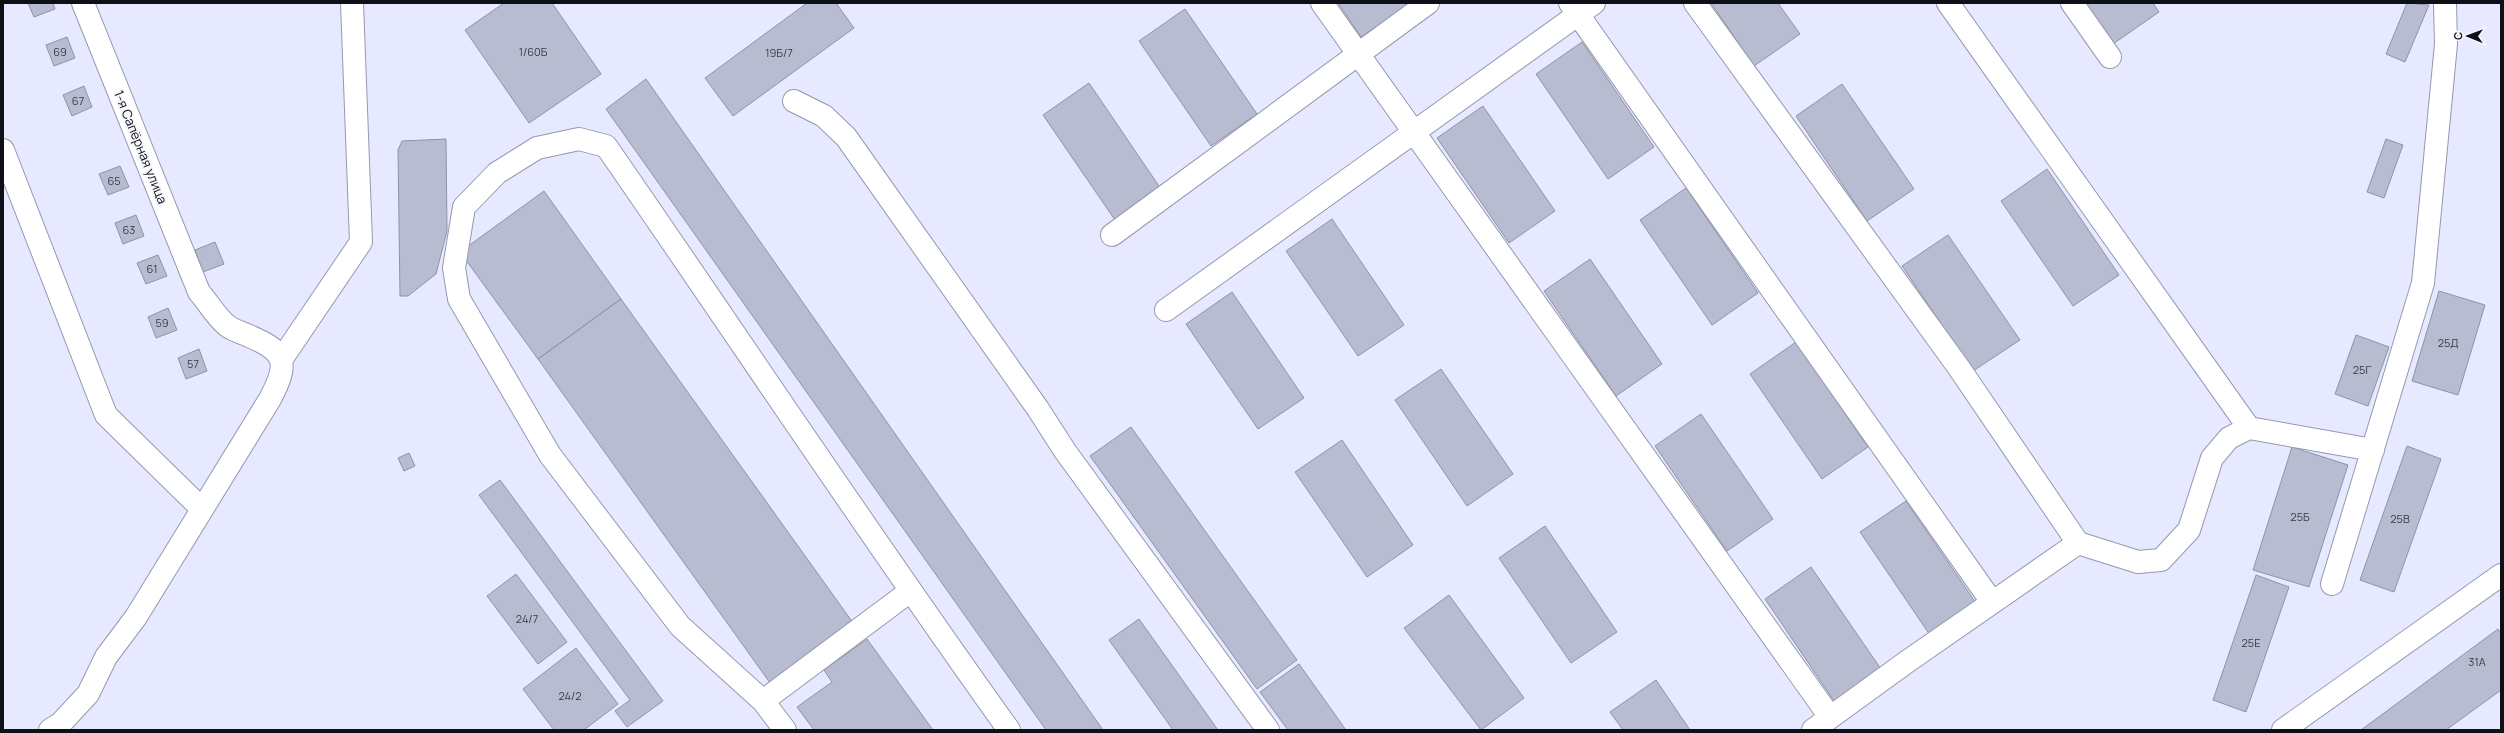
<svg xmlns="http://www.w3.org/2000/svg" width="2504" height="733" font-family="Manrope,sans-serif">
<style>
.building{fill:#b8bcd0;stroke:#9093a7}
.lines{fill:none;stroke-linecap:round;stroke-linejoin:round}
.minor-casing{stroke:#9599ad;stroke-width:24}
.minor{stroke:#fff;stroke-width:22}
.labels{text-anchor:middle;stroke-width:4;stroke-linejoin:round;paint-order:stroke}
.number-label{font-size:11px;fill:#393b45}
.street-label{font-size:13px;fill:#0f1017;stroke:#f7f8fc}
</style>
<rect width="100%" height="100%" fill="#e6e9ff"/>
<path class="building" d="M28 3H53L55 9 34 17Z
M504 3H552L601 74 529 123 465 30Z
M807 3H836L854 28 733 116 705 78Z
M1338 3H1405L1407 6 1361 37Z
M1711 3H1778L1800 34 1754 66Z
M2085 3H2153L2159 12 2113 44Z
M2407 3 2429 5 2405 62 2386 54Z
M1185 9 1257 114 1211 146 1139 41Z
M67 37 75 58 54 66 46 45Z
M1582 42 1654 147 1608 179 1536 74Z
M646 79 1103 730H1046L606 109Z
M1089 83 1161 189 1115 220 1043 115Z
M1842 84 1914 189 1867 221 1796 116Z
M84 86 92 107 72 116 63 95Z
M1483 106 1555 211 1509 243 1437 138Z
M446 139 447 231 436 274 408 296H400L398 150 402 141Z
M2386 139 2403 145 2384 198 2367 192Z
M120 166 129 187 108 195 99 174Z
M2047 169 2119 275 2073 306 2001 201Z
M1686 188 1758 293 1712 325 1640 220Z
M544 191 621 299 538 359 460 252Z
M136 215 144 236 123 244 115 223Z
M1332 219 1404 325 1358 356 1286 251Z
M1948 235 2020 340 1973 371 1902 266Z
M215 242 224 264 203 272 195 250Z
M158 255 167 276 146 284 137 263Z
M1590 259 1662 364 1616 396 1544 291Z
M2439 291 2485 305 2458 395 2412 381Z
M1232 292 1304 398 1258 429 1186 324Z
M621 299 856 627 773 687 538 359Z
M168 308 177 330 156 338 148 317Z
M2356 335 2389 347 2368 406 2335 394Z
M1796 342 1868 447 1822 479 1750 374Z
M199 349 207 371 186 379 178 358Z
M1441 369 1513 474 1467 506 1395 400Z
M1701 414 1773 519 1727 551 1655 446Z
M1131 427 1297 660 1257 689 1090 456Z
M1342 440 1413 545 1367 577 1295 472Z
M2407 446 2441 459 2394 592 2360 580Z
M2292 447 2348 465 2309 587 2253 570Z
M409 453 415 466 404 471 398 458Z
M500 480 663 701 627 727 615 711 630 700 479 495Z
M1906 501 1978 606 1932 638 1860 532Z
M1545 526 1617 632 1571 663 1499 558Z
M1811 567 1883 672 1836 704 1765 599Z
M516 574 567 642 538 664 487 596Z
M2256 575 2289 587 2246 712 2213 700Z
M1449 595 1524 698 1481 730 1404 628Z
M1139 619 1218 730H1173L1109 640Z
M2498 629 2501 634V690L2446 730H2361Z
M867 639 933 730H814L797 707 832 682 824 670Z
M576 648 618 704 584 730H554L523 689Z
M1299 664 1346 730H1288L1260 692Z
M1656 680 1690 730H1623L1610 712Z"/>
<g class="lines">
<g class="minor-casing">
<path id="minor" d="M1322 3 1830 717
M1570 3 1992 602
M1695 3 1959 368 2078 543
M1948 3 2249 428
M2072 3 2110 57
M794 101 824 116 846 137 1038 409 1065 451 1268 730
M3 150 106 415 202 509
M1112 235 1428 3
M1166 310 1594 3
M281 360 361 242 352 3
M2332 584 2423 283 2446 44 2445 3
M763 701 909 592
M50 730 61 723 88 694 106 657 136 617 270 399C289 363 287 352 249 336 243 333 235 331 229 327 218 320 208 302 199 292L83 3
M785 730 763 701 680 626 550 455 459 299 454 268 464 207 497 173 537 148 579 139 606 146C741 341 871 538 1009 730
M1813 730 1908 661 2078 543 2138 562 2161 560 2189 530 2212 458 2229 438 2249 428 2373 450
M2283 730 2501 575"/>
</g>
<use href="#minor" class="minor"/>
</g>
<g class="labels">
<g class="number-label">
<text x="60" y="56">69</text>
<text x="533" y="56">1/60Б</text>
<text x="779" y="57">19Б/7</text>
<text x="78" y="105">67</text>
<text x="114" y="185">65</text>
<text x="129" y="234">63</text>
<text x="152" y="273">61</text>
<text x="162" y="327">59</text>
<text x="2448" y="347">25Д</text>
<text x="193" y="368">57</text>
<text x="2362" y="374">25Г</text>
<text x="2300" y="521">25Б</text>
<text x="2400" y="523">25В</text>
<text x="527" y="623">24/7</text>
<text x="2251" y="647">25Е</text>
<text x="2477" y="666">31А</text>
<text x="570" y="700">24/2</text>
</g>
<g class="street-label">
<text transform="translate(141 147) rotate(68)" y="5">1-я Сапёрная улица</text>
</g>
</g>
<rect width="2504" height="733" fill="none" stroke="#0f1017" stroke-width="8"/>
<g transform="translate(2468 36) rotate(271)" stroke="#f7f8fc" stroke-width="3" paint-order="stroke">
<path d="M0-3L7 15L0 10L-7 15Z" fill="#0f1017"/>
<text y="-6" font-size="11" font-weight="bold" text-anchor="middle" fill="#0f1017">С</text>
</g>
</svg>
